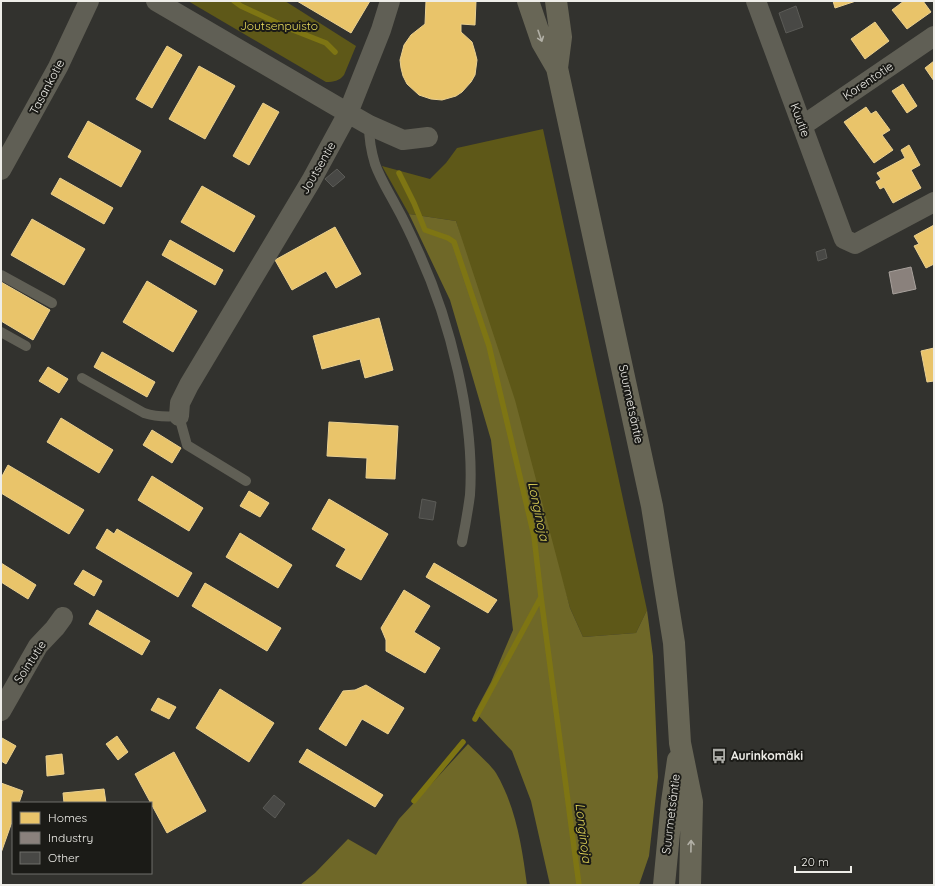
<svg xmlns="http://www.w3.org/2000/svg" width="935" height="886" font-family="Quicksand,sans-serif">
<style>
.green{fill:#5e5818}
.forest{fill:#6f6828}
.homes{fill:#e9c46a;stroke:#ead090}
.industry{fill:#8a817c;stroke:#a8a19c}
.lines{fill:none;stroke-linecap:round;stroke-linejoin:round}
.stream{stroke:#7e7513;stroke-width:5.5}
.building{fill:#484845;stroke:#5b5b57}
.service{stroke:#605f55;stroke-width:10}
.minor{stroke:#605f55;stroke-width:20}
.primary{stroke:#686656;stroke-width:22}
.oneway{stroke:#b2b0a6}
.labels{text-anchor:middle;stroke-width:4;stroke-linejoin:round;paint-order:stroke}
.park-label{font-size:12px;fill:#e8db5c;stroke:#1b1b17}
.street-label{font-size:12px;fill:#eeede8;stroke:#1b1b17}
.poi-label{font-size:12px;font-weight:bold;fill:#eeede8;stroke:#1b1b17;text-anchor:start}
.water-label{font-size:13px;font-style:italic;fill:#e6d959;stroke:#1b1b17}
</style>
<rect width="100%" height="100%" fill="#32322e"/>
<path class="green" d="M188 1H285L356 46 344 75C339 81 334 82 326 82Z
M543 129 647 610 636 633 583 637 570 608 456 221 409 214 382 166 430 179 446 163 457 148Z"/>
<path class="forest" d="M409 214 456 221 515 400 570 608 583 637 636 633 647 610 653 656 658 777 649 856 639 885H550L531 801 512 751 475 712 491 682 513 630 491 440 450 300Z
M468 744C477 753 490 764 496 773 516 807 522 847 527 885H300L315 873 348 839 376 855 399 819Z"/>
<path class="homes" d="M297 1H370L351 33Z
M426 1H476L475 25 461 24V32L472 42 475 52 477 60 475 75 471 82 462 92 456 96 442 100 431 99 419 95 407 84 403 76 401 68 400 60 404 45 411 35 425 24Z
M833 1H856L835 8Z
M904 1H923L931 12 907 29 892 10Z
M875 22 889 41 865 59 851 39Z
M167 46 182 55 152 108 136 99Z
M934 61V81L925 68Z
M199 66 235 86 205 139 169 119Z
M903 84 917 106 907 113 892 91Z
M263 103 279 112 249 165 233 156Z
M866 107 871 114 876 111 890 130 882 135 893 150 874 163 844 122Z
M88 121 141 151 121 187 68 157Z
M909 145 920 165 911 170 921 188 893 203 884 187 880 189 876 182 881 179 877 173 905 158 901 150Z
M60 178 113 208 104 224 51 194Z
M202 186 255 216 234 252 181 222Z
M32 219 85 249 64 285 11 255Z
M934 225V264L926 268 914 246 919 244 914 236Z
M335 227 361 274 336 288 326 271 292 290 275 260Z
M170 240 223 270 215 285 162 255Z
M147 281 197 311 173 352 123 322Z
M1 282 50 310 33 340 1 321Z
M379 318 393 370 365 378 360 359 322 369 313 336Z
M934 348V381L927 382 921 351Z
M102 352 155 382 147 397 94 367Z
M48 367 68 379 59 393 39 381Z
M61 418 113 450 99 473 47 442Z
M329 422 398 426 395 479 366 478 367 458 327 456Z
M152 430 181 448 172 463 143 445Z
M8 465 84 510 69 534 1 493V478Z
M152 476 203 508 189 531 138 500Z
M249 491 269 503 260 517 240 506Z
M329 499 388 534 361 580 336 566 346 549 312 529Z
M107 529 114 534 117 529 192 573 178 597 96 548Z
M240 533 292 565 278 588 226 557Z
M1 563 36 585 28 599 1 582Z
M434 563 497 600 488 613 426 577Z
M83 570 102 581 94 596 74 584Z
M205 583 281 628 267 651 192 606Z
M404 590 430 606 414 632 440 648 425 673 386 651V640L381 628Z
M97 610 150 641 142 655 89 624Z
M366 685 404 708 388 734 362 719 346 746 319 729 343 691 355 690Z
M220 689 274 723 249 762 196 728Z
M158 698 176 707 169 719 151 710Z
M117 736 128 752 118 760 106 744Z
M2 738 16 746 6 764 1 761Z
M307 749 383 795 375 807 299 762Z
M174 752 206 811 167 833 135 774Z
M62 754 64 774 47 776 46 756Z
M1 783 23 791 19 803H13V819L1 853Z
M104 789 106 803H64L63 793Z"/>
<path class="industry" d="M911 267 916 289 893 294 889 272Z"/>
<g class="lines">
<path class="stream" d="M234 1 241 6 288 28 326 43 335 52
M399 173 414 203 425 230 448 238 454 242 489 346 534 536 541 597 579 885
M475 719 541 597
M414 801 463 742"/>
</g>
<path class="building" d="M796 6 803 27 786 33 779 13Z
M337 169 345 177 333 187 325 179Z
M825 249 827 258 818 261 816 252Z
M422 499 436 502 433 520 419 518Z
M274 795 285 804 275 818 263 808Z"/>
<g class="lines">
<path class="service" d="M369 125C369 138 371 151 375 164 380 178 388 191 395 204 404 220 412 237 419 253 450 321 475 420 470 495 468 510 465 527 462 542
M1 275 52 303
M1 332 26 346
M82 378 144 413C156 417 166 417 179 416L187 445 246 481"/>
<path class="minor" d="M156 1 348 113 311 181 189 385 180 403 179 416
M390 1 381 30 348 113 369 125 403 140 428 137
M756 1 844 239 855 244 934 202
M802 126 934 36
M1 170 58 67 89 1
M1 711 38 646 55 628 63 617"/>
<path class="primary" d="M528 1 542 42 557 68 652 506 674 643 680 743 692 802 690 885
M556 1 561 37 557 68
M664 885 672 802 678 760"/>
</g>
<defs><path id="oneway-shaft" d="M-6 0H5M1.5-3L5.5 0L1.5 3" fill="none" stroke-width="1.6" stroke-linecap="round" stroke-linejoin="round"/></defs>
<g class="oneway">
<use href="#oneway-shaft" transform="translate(540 36) rotate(71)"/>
<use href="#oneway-shaft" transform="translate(691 846) rotate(-89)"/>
</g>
<defs>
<g id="bus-bare" transform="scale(1.2)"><path d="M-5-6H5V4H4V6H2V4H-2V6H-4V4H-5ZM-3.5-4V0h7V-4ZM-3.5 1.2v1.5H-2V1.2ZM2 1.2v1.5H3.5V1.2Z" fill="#acaca7" stroke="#1b1b17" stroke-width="2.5" paint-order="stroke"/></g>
</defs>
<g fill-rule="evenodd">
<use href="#bus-bare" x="719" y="756"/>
</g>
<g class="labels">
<g class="park-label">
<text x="279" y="30">Joutsenpuisto</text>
</g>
<g class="street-label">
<text transform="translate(868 81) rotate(-34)" y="4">Korentotie</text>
<text transform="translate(47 87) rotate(-62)" y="4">Tasankotie</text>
<text transform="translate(800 120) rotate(70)" y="4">Kuutie</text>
<text transform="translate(318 168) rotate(-60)" y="4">Joutsentie</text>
<text transform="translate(631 404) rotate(78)" y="4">Suurmetsäntie</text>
<text transform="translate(30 662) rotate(-57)" y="4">Sointutie</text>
<text transform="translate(671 814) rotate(-83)" y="4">Suurmetsäntie</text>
</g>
<g class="poi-label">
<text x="731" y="760">Aurinkomäki</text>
</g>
<g class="water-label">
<text transform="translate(539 511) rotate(78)" y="5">Longinoja</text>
<text transform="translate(584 833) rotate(83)" y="5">Longinoja</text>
</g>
</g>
<rect width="935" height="886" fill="none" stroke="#eeede8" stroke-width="4"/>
<rect x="12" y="802" width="140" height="72" fill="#1b1b17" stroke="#6f6f6b"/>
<rect x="20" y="812" width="20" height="12" fill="#e9c46a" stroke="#6f6f6b"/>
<text x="48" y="822" font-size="12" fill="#eeede8">Homes</text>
<rect x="20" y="832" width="20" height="12" fill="#8a817c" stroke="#6f6f6b"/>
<text x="48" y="842" font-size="12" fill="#eeede8">Industry</text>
<rect x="20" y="852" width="20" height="12" fill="#484845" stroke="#6f6f6b"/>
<text x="48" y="862" font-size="12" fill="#eeede8">Other</text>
<path d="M795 866v6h56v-6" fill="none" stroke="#eeede8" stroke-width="2"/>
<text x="801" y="866" font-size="12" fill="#eeede8" stroke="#1b1b17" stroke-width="3" paint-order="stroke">20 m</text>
</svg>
